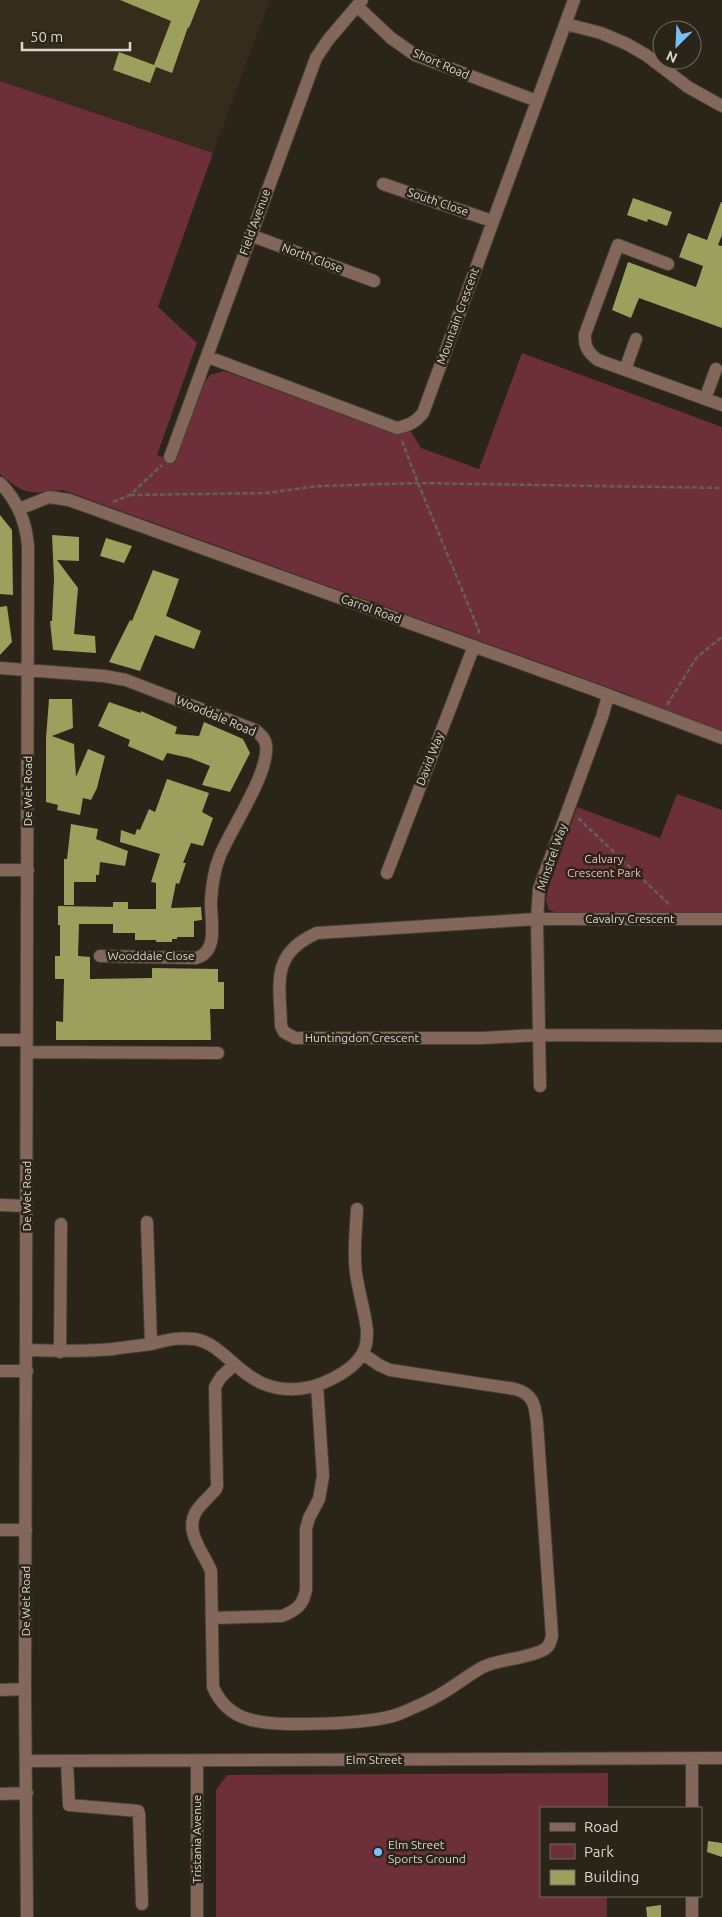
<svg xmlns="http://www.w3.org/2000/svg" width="722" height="1917" font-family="Ubuntu,sans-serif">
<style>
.built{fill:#362c1b}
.green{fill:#6d2f39}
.building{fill:#9ca05c}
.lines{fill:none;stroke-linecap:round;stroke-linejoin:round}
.minor-casing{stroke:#464036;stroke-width:14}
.path{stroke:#656056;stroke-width:2.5;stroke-dasharray:5 2.5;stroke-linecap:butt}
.minor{stroke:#83675a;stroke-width:12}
.poi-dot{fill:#79bff8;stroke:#2a2419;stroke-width:2}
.labels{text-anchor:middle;stroke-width:5;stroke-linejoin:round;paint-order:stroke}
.street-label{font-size:12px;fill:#dbd6cf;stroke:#2a2419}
.park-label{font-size:12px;fill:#f6b8be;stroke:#2a2419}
.poi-label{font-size:12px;fill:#dbd6cf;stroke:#2a2419;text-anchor:start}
</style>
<rect width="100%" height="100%" fill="#2a2419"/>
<path class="built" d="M0 0H270L213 153 0 81Z"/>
<path class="green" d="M0 81 213 153 158 307 197 343 157 455 175 462 204 383 210 375 224 371 389 431 410 430 421 448 479 469 522 353 722 427V734L640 704 632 696 63 490C31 494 26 496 0 474Z
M677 794 722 810V913H558L549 910 546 901 548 889 577 807 660 838Z
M608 1773V1808H541V1896H607V1917H216V1790L227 1775Z"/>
<path class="building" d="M120 0H200L189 28 188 27 172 73 156 67 150 83 113 70 119 52 154 65 171 21Z
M633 198 672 212 667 226 648 219 647 222 627 215Z
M721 202H722V235L718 245 722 246V328L639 298 631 318 612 310 628 262 696 287 703 266 679 257 688 233 707 240Z
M0 515 12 530 13 595 0 594Z
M52 535 79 537V561L57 560 78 588 74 634 95 636 96 653 53 650 50 621H52L54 579Z
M106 538 132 546 124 563 100 556Z
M153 570 179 579 166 616 201 631 194 649 155 635 140 671 109 662 130 620 132 621Z
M7 606 12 642 0 655V607Z
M49 699H72L73 728 52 736 74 744 76 777 88 749 105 756 97 788 91 800 83 798 80 815 57 810 58 805 46 802V738Z
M109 702 141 713V711L177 727 175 734 199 736 204 722 243 739 250 753 230 792 202 785 210 766 190 758 167 753 163 761 128 746 130 740 98 726Z
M167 779 209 793 202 812 213 818 203 846 191 843 183 863H186L179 884 176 883 171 908 201 907 202 920 194 921V937H177V939H172V942H156V940H135V933H113V924H79L78 956 90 957V979L152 978V968L218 969V982H224V1009H210L211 1040H56V1021L63 1022 64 979H55V956H60V925H58V906L113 907V902H128V909H156V883L151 882 160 854 120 842 121 830 135 835 137 829 140 830 149 809 155 812Z
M71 824 98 829 96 839 128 851 125 866 100 862 99 875H96V882H74V905H64V859H67Z
M708 1841 722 1843V1857L707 1852Z
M661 1905V1917H647L646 1907Z"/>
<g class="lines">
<g class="minor-casing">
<path id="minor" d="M357 6 391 38 415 55 537 101
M566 24 601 33 627 44 646 55 688 87 722 106
M383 184 492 221
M250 235 374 281
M668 264 618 245 585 334C584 346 588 353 598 360L722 405
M208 357 397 428C409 425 415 423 423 413L574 0
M625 370 636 339
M705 399 716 369
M170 457 316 58 328 40 362 0
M0 483C18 501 26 521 28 546L25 1689 27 1917
M19 509 49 497 69 500 592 689 722 738
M0 668 104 676 126 680 255 730C260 734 265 738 266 745 270 773 229 831 219 858 214 871 212 886 211 900 210 918 220 952 196 958L100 956
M0 870H28
M387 873 474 646
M722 919H537L317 933C270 954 280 983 281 1026L284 1032 295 1038H482L539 1035 722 1036
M0 1040H27
M27 1052 218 1053
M540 1086 537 919 539 889 602 717 608 696
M0 1205 27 1206
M147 1222 151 1344
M26 1350C55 1351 84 1352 113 1349 125 1347 138 1346 151 1344 168 1340 176 1337 195 1339 220 1343 238 1374 264 1384 283 1392 305 1390 323 1383 388 1355 364 1328 356 1273 353 1252 356 1230 357 1209
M60 1352 61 1224
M234 1365 221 1377 215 1387 217 1486 216 1489C210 1496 203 1502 197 1510 183 1531 203 1551 211 1571L213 1687C220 1703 231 1714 248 1719 276 1728 372 1724 399 1714 413 1708 428 1702 441 1694 455 1686 468 1675 483 1667 500 1659 531 1658 545 1649 550 1646 550 1642 552 1636L537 1423C535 1406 534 1394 515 1389L390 1370 379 1365 363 1354
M0 1371H27
M0 1530H26
M212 1618 282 1616C297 1610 303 1605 306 1590V1529L309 1518 319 1499 323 1476 317 1385
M0 1690 25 1689
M26 1761 722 1758
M67 1761 69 1805 138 1811 139 1814 142 1904
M197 1761V1917
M0 1794 27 1793
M692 1808V1759
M692 1917V1896"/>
</g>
<path class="path" d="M402 441 418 483 479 631 478 635
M130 495 266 493 319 486 418 483 722 488
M113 502 130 495 162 465
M667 705 697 657 722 637
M578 818 670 905"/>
<use href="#minor" class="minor"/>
</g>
<circle class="poi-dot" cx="378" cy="1852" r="5"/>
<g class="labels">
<g class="street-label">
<text transform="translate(441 64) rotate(23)" y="4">Short Road</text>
<text transform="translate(438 202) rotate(19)" y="4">South Close</text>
<text transform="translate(255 222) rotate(-70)" y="4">Field Avenue</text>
<text transform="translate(312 258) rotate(20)" y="4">North Close</text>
<text transform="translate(458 316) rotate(-70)" y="4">Mountain Crescent</text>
<text transform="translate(371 609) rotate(20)" y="4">Carrol Road</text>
<text transform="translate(216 716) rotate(23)" y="4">Wooddale Road</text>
<text transform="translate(430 759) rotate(-69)" y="4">David Way</text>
<text transform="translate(28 791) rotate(-90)" y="4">De Wet Road</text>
<text transform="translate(552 857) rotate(-71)" y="4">Minstrel Way</text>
<text x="630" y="923">Cavalry Crescent</text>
<text x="151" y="960">Wooddale Close</text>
<text x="362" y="1042">Huntingdon Crescent</text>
<text transform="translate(27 1196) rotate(-90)" y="4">De Wet Road</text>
<text transform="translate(26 1601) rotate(-90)" y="4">De Wet Road</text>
<text x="374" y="1764">Elm Street</text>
<text transform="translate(197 1839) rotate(-90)" y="4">Tristania Avenue</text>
</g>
<g class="park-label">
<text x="604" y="863">Calvary<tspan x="604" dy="14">Crescent Park</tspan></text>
</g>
<g class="poi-label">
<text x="388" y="1849">Elm Street<tspan x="388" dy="14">Sports Ground</tspan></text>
</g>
</g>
<rect x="540" y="1807" width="162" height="90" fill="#2a2419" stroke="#716b62"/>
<rect x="550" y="1823" width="25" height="8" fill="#83675a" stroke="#716b62"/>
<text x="584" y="1832" font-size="15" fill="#dbd6cf">Road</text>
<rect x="550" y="1844" width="25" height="15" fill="#6d2f39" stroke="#716b62"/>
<text x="584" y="1857" font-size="15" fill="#dbd6cf">Park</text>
<rect x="550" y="1870" width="25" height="15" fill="#9ca05c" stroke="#716b62"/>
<text x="584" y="1882" font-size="15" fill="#dbd6cf">Building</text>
<g transform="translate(677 45) rotate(204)"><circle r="24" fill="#2a2419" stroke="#716b62"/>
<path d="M0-4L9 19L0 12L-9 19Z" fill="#79bff8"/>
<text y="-8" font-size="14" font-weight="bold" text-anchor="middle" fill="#dbd6cf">N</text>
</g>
<path d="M22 42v8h108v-8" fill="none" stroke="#dbd6cf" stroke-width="2.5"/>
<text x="30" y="42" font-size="15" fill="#dbd6cf" stroke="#2a2419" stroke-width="4" paint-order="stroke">50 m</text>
</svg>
